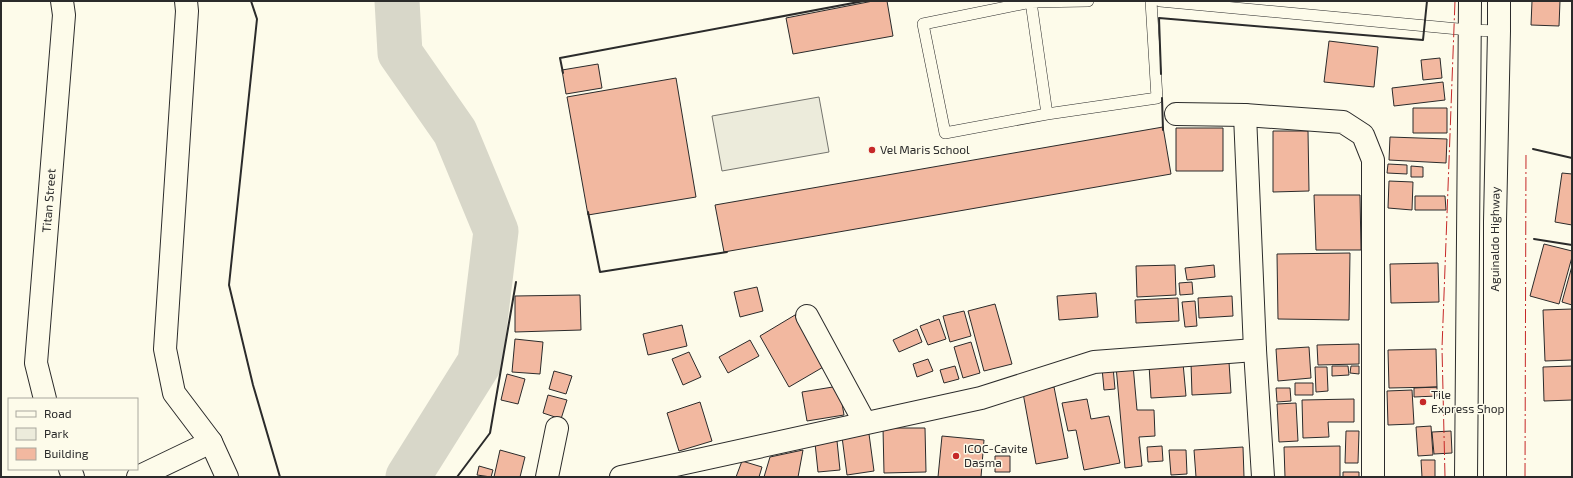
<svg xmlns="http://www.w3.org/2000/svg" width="1573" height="478" font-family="'Exo 2',sans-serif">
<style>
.green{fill:#ecebdb;stroke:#74746e}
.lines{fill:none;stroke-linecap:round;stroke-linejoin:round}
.river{stroke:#d8d7c9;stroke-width:45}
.building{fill:#f2b8a0;stroke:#2b2b2b}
.service-casing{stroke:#2b2b2b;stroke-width:12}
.minor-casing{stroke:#2b2b2b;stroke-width:24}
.trunk-casing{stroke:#2b2b2b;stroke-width:24}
.service{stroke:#fdfbea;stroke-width:11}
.minor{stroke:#fdfbea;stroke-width:22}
.trunk{stroke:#fdfbea;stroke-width:22}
.wall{stroke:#2b2b2b;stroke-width:2}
.power{stroke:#c62828;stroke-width:1;stroke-dasharray:14 3 2 3;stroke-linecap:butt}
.poi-dot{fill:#c62828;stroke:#fdfbea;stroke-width:1.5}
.labels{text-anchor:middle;stroke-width:3;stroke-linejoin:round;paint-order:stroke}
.poi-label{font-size:12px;fill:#2b2b2b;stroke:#fdfbea;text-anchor:start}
.street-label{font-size:12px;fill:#2b2b2b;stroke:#fdfbea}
</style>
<rect width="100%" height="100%" fill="#fdfbea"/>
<path class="green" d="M819 97 829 152 722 171 712 116Z"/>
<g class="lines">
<path class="river" d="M397 1 400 53 455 132 496 231 480 362 408 477"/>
</g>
<path class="building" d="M873 1H887L893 36 793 54 786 18Z
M1532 1H1560L1559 26 1531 25Z
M1329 41 1378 47 1374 87 1324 82Z
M1440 58 1442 78 1423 80 1421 60Z
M598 64 602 88 566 94 562 70Z
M676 78 696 197 588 215 567 97Z
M1443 82 1445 100 1394 106 1392 88Z
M1413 108H1447V133H1413Z
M1163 127 1171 174 724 252 715 205Z
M1176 128H1223V171H1176Z
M1273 131H1308L1309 191 1273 192Z
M1390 137 1447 139 1446 163 1389 160Z
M1388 164 1407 165V174L1387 173Z
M1411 166 1423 167V177H1411Z
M1562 173 1572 174V225L1555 222Z
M1389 181 1413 182 1412 210 1388 208Z
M1314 195H1360L1361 250H1316Z
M1415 196H1445L1446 210H1415Z
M1544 244 1572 251V257L1559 304 1530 296Z
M1350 253 1349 320 1278 319 1277 254Z
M1438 263 1439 302 1391 303 1390 264Z
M1175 265 1176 295 1137 297 1136 266Z
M1214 265 1215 277 1187 280 1185 268Z
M1572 266V305L1562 302Z
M1192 282 1193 294 1180 295 1179 283Z
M757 287 763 311 740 317 734 292Z
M1096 293 1098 317 1059 320 1057 296Z
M580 295 581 330 515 332V296Z
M1232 296 1233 316 1199 318 1198 298Z
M1178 298 1179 321 1136 323 1135 300Z
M1195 301 1197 326 1185 327 1182 302Z
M995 304 1012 364 984 371 968 311Z
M1572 309V360L1545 361 1543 310Z
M964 311 971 336 950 342 943 316Z
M795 315 825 366 789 387 760 336Z
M939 319 946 339 928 345 920 326Z
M682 325 687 346 648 355 643 334Z
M917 329 922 342 899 352 893 340Z
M515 339 543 342 540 374 512 372Z
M750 340 759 356 728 373 719 357Z
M971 342 980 373 963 378 954 347Z
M1359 344V364L1318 365 1317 345Z
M1309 347 1311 378 1278 381 1276 349Z
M1436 349 1437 387 1389 388 1388 350Z
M689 352 701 377 683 385 672 359Z
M928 359 933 371 917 377 913 364Z
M1229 362 1231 393 1192 395 1191 363Z
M1183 363 1186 396 1151 398 1149 365Z
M1133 365 1137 410H1154L1155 436 1139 437 1142 466 1125 468 1116 366Z
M955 366 959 379 944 383 940 370Z
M1332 366H1348L1349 375 1332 376Z
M1351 366H1359V374L1350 373Z
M1572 366V400L1544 401 1543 367Z
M1113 367 1115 389 1104 390 1102 368Z
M1315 367H1327L1328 391 1316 392Z
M554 371 572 376 566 394 549 389Z
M507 374 525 379 518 404 501 400Z
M1295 383H1313V395H1295Z
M839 386 844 415 807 421 802 392Z
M1054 387 1068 458 1036 464 1023 393Z
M1437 387V396L1414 397V388Z
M1276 388H1290L1291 401 1277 402Z
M1412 390 1414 424 1388 425 1387 391Z
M548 395 567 400 561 419 543 413Z
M1087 399 1091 419 1109 416 1120 463 1084 470 1076 430 1068 431 1062 403Z
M1354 399V422H1328L1329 437 1303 438 1302 400Z
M700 402 712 441 679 451 667 413Z
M1296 403 1298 441 1279 442 1277 404Z
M1431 426 1433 455 1418 456 1416 427Z
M883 428H925L926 472 884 473Z
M1346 431H1359L1358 463H1345Z
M1451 431 1452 453 1434 454 1432 432Z
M869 434 874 471 847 475 842 437Z
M942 436 984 440 981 477H938Z
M837 441 840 470 818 472 815 443Z
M1162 446 1163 461 1148 462 1147 447Z
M1340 446V477H1285L1284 447Z
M1243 447 1244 477H1196L1194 450Z
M500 450 525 457 520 477H494Z
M803 450 798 477H764L770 457Z
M1169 450H1186L1187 474 1171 475Z
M995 456H1010V472H995Z
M1421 460H1435V477H1422Z
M742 461 762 467 759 477H736Z
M479 466 493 470 491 477 477 475Z
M1343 472H1359V477H1343Z"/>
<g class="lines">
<g class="service-casing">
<path id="service" d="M1088 1 1031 2 923 24 945 133 1047 114 1157 98 1151 1
M1160 1 1469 30 1499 31
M1031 2 1047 114"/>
</g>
<g class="minor-casing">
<g id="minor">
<path d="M186 1 187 11 165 349 174 393 211 442 227 477"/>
<path d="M1176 114 1245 115 1343 122 1363 135 1373 160V477"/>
<path d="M1245 115 1255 350 1263 477"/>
<path d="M807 316 865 423"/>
<path id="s1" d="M45 399 36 363 64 15 62 1"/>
<path d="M70 469 73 477"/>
<path d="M138 477 211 442"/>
<path d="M547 477 557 428"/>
<path d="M621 477 981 398 1094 362 1255 350"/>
</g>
</g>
<g class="trunk-casing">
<g id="trunk">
<path d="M1466 477 1470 1"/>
<path id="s2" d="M1495 477V221L1499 31V1"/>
</g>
</g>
<use href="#service" class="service"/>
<use href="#minor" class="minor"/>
<use href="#trunk" class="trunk"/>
<path class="wall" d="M251 1 257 19 229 285 253 385 280 477
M563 73 560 58 864 1
M1161 74 1159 18 1423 40 1427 1
M1162 98 1163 130
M1533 149 1572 158
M588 212 600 272 727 252
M1534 239 1572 245
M457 477 490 433 516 282"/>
<path class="power" d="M1445 477 1442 348 1455 1
M1525 477 1526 153"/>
</g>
<g class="poi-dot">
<circle cx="872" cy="150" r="4"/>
<circle cx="1423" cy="402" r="4"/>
<circle cx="956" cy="456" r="4"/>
</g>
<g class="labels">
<g class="poi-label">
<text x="880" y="154">Vel Maris School</text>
<text x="1431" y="399">Tile<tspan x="1431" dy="14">Express Shop</tspan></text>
<text x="964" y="453">ICOC-Cavite<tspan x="964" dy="14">Dasma</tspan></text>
</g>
<g class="street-label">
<text dy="4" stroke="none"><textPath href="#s1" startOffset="200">Titan Street</textPath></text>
<text dy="4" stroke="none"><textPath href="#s2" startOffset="238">Aguinaldo Highway</textPath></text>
</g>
</g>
<rect width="1573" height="478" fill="none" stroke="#2b2b2b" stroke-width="4"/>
<rect x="8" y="398" width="130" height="72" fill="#fdfbea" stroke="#a9a89e"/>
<rect x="16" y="411" width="20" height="6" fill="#fdfbea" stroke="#a9a89e"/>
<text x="44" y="418" font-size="12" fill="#2b2b2b">Road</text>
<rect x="16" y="428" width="20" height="12" fill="#ecebdb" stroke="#a9a89e"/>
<text x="44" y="438" font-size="12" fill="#2b2b2b">Park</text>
<rect x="16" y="448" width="20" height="12" fill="#f2b8a0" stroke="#a9a89e"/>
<text x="44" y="458" font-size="12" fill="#2b2b2b">Building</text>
</svg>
